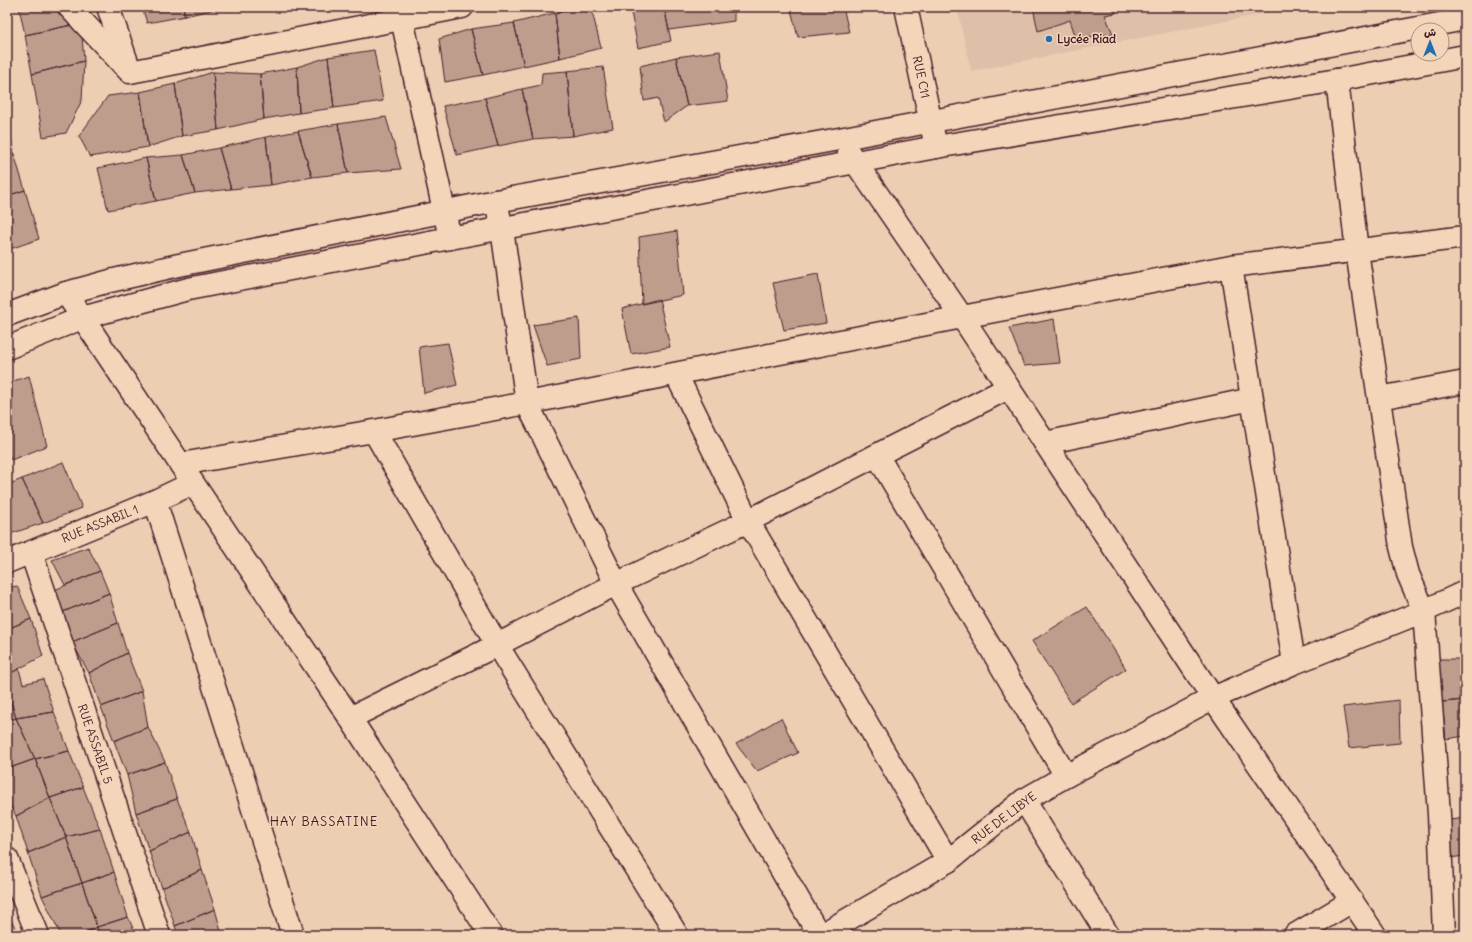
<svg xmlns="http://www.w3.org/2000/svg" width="1472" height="942" font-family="Delius,'Playpen Sans Arabic',sans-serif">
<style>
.built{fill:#debfa8}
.building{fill:#bf9d8d;stroke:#4a1f2b}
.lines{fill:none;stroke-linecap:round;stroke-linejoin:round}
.street-casing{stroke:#4a1f2b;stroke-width:25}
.secondary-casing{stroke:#4a1f2b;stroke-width:25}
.street{stroke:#f3d5b9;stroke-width:22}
.secondary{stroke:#f3d5b9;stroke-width:22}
.poi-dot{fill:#1f6fb2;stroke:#f3d5b9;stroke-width:1.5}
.labels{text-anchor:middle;stroke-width:3;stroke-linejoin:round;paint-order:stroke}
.poi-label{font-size:12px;font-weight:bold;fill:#4a1f2b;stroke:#f3d5b9;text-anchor:start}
.street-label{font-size:12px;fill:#4a1f2b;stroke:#f3d5b9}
.neighbourhood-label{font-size:13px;letter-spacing:1px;fill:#4a1f2b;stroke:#f3d5b9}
</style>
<rect width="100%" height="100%" fill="#ecceb3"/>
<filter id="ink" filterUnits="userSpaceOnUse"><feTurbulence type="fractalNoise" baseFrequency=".025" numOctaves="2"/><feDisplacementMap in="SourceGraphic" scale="8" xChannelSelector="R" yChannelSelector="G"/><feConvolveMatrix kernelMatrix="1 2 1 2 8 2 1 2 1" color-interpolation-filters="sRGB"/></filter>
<g filter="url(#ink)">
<path class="built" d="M957 7H1297L971 71Z"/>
<path class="building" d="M19 7H65L81 23 25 35Z
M142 7H183L185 16 147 23Z
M183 7H224L185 16Z
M575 7H591L601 48 560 58 555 13Z
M630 7H664L671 41 638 48Z
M664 7 734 8V21L669 30Z
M802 7H843L849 32 798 37 791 10Z
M1033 7H1114L1116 13 1105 15 1113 34 1076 38 1070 20 1038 31Z
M555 13 560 58 524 66 514 23Z
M81 23 84 61 32 74 25 35Z
M514 23 524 66 483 75 471 29Z
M471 29 483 75 445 82 439 39Z
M374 50 383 101 334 108 328 57Z
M720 51 728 101 687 106 676 57Z
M328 57 334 108 299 113 297 67Z
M676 57 687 106 664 122 658 98 644 101 640 66Z
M84 61 82 100 66 133 43 137 32 74Z
M297 67 299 113 264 119 260 74Z
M603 67 613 128 573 136 567 71Z
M567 71 573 136 533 139 522 89 541 85 542 73Z
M213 72 260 74 264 119 218 130Z
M213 72 218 130 182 136 175 84Z
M175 84 182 136 148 147 140 92Z
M522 89 533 139 498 146 485 98Z
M140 92 148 147 90 157 79 136 108 96Z
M485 98 498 146 457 155 443 106Z
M7 116H8L14 154 7 156Z
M386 117 401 169 348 173 338 124Z
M338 124 348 173 312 177 298 131Z
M298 131 312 177 271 185 266 137Z
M266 137 271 185 231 189 219 148Z
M219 148 231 189 195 193 183 155Z
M14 154 25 190 7 196V156Z
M183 155 195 193 156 201 146 158Z
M146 158 156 201 108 210 98 168Z
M25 190 39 239 7 250V196Z
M677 231 683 295 642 304 639 237Z
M818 274 826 323 784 330 773 283Z
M659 299 670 347 631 354 622 309Z
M579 318 581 359 547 366 533 325Z
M1054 319 1060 363 1024 366 1009 328Z
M448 343 457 385 424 393 419 347Z
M29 376 47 446 11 460 7 448V383Z
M63 462 82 508 43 523 22 479Z
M22 479 43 523 7 535V485Z
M88 547 100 571 65 585 52 560Z
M100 571 109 593 63 612 52 591Z
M17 586 31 619 7 629V588Z
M109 593 118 623 72 642 63 612Z
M1087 607 1126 669 1071 703 1032 641Z
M31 619 43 656 7 675V629Z
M118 623 127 653 89 673 72 642Z
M127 653 142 691 101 707 89 673Z
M1439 659H1465V700L1442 702Z
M19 669 23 684 43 679 54 712 16 718 7 690V675Z
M7 690 16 718 7 721Z
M142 691 148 727 114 741 101 707Z
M1399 700 1400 743 1349 748 1343 707Z
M1465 700V736L1446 739 1442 702Z
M54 712 69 751 35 759 16 718Z
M16 718 35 759 7 769V721Z
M781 718 798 753 757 771 736 744Z
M148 727 165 762 127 775 114 741Z
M69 751 83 787 50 798 35 759Z
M35 759 50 798 16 816 7 799V769Z
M165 762 177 799 136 813 127 775Z
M83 787 100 829 66 837 50 798Z
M50 798 66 837 28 853 16 816Z
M177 799 191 832 149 851 136 813Z
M1465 818V856L1449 858 1450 820Z
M100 829 114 872 82 883 66 837Z
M191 832 202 870 162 888 149 851Z
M66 837 82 883 42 896 28 853Z
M202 870 215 909 175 926 162 888Z
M114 872 128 917 97 927 82 883Z
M82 883 97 927 81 935H61L42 896Z
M215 909 222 935H178L175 926Z
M7 914 20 935H7Z
M128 917 136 935H100L97 927Z
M97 927 100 935H81Z"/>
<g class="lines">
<g class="street-casing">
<path id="street" d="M69 7 130 72
M108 7 128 65
M906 7 936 147
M402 19 450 238
M130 72 462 7
M1337 80 1357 251 1401 547 1408 574 1424 611 1439 814 1444 935
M496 201 502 229 527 403 616 584 819 935
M1231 266 1294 663
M66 293 350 718 491 935
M676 374 748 521 948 861
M1379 398 1465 382
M374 431 497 645 677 935
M1045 443 1252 399
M877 455 1066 776
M181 464 374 431 527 403 962 317 1231 266 1465 237
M155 501 293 935
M31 552 159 935
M7 562 155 501 193 483
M1213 698 1294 663 1424 611 1465 592
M350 718 497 645 616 584 748 521 1008 388
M1024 800 1108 935
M7 859 38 935
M1295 935 1352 901"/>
</g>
<g class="secondary-casing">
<path id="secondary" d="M849 153 962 317 1213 698 1375 935
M7 315 66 293 110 281 179 265 496 201 839 139 1465 19
M7 348 82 318 188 289 450 238 936 147 1337 80 1465 56
M821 935 948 861 1024 800 1066 776 1213 698"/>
</g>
<use href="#street" class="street"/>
<use href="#secondary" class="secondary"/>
</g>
</g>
<circle class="poi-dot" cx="1049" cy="39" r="4"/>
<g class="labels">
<g class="poi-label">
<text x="1057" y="43">Lycée Riad</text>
</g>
<g class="street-label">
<text transform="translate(921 77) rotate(78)" y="4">RUE C11</text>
<text transform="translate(100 524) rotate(-22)" y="4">RUE ASSABIL 1</text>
<text transform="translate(95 744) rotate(71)" y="4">RUE ASSABIL 5</text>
<text transform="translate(1004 818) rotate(-37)" y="4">RUE DE LIBYE</text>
</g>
<g class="neighbourhood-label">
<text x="324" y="826">HAY BASSATINE</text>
</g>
</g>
<rect width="1472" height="942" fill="none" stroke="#f3d5b9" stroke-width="24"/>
<rect x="12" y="12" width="1448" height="918" fill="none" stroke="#4a1f2b" stroke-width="1.5" filter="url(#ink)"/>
<g transform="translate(1430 42)"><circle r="19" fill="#f3d5b9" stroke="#af8c80"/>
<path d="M0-3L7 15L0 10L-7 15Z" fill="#1f6fb2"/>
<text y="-6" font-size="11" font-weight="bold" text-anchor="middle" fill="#4a1f2b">ش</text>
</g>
</svg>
